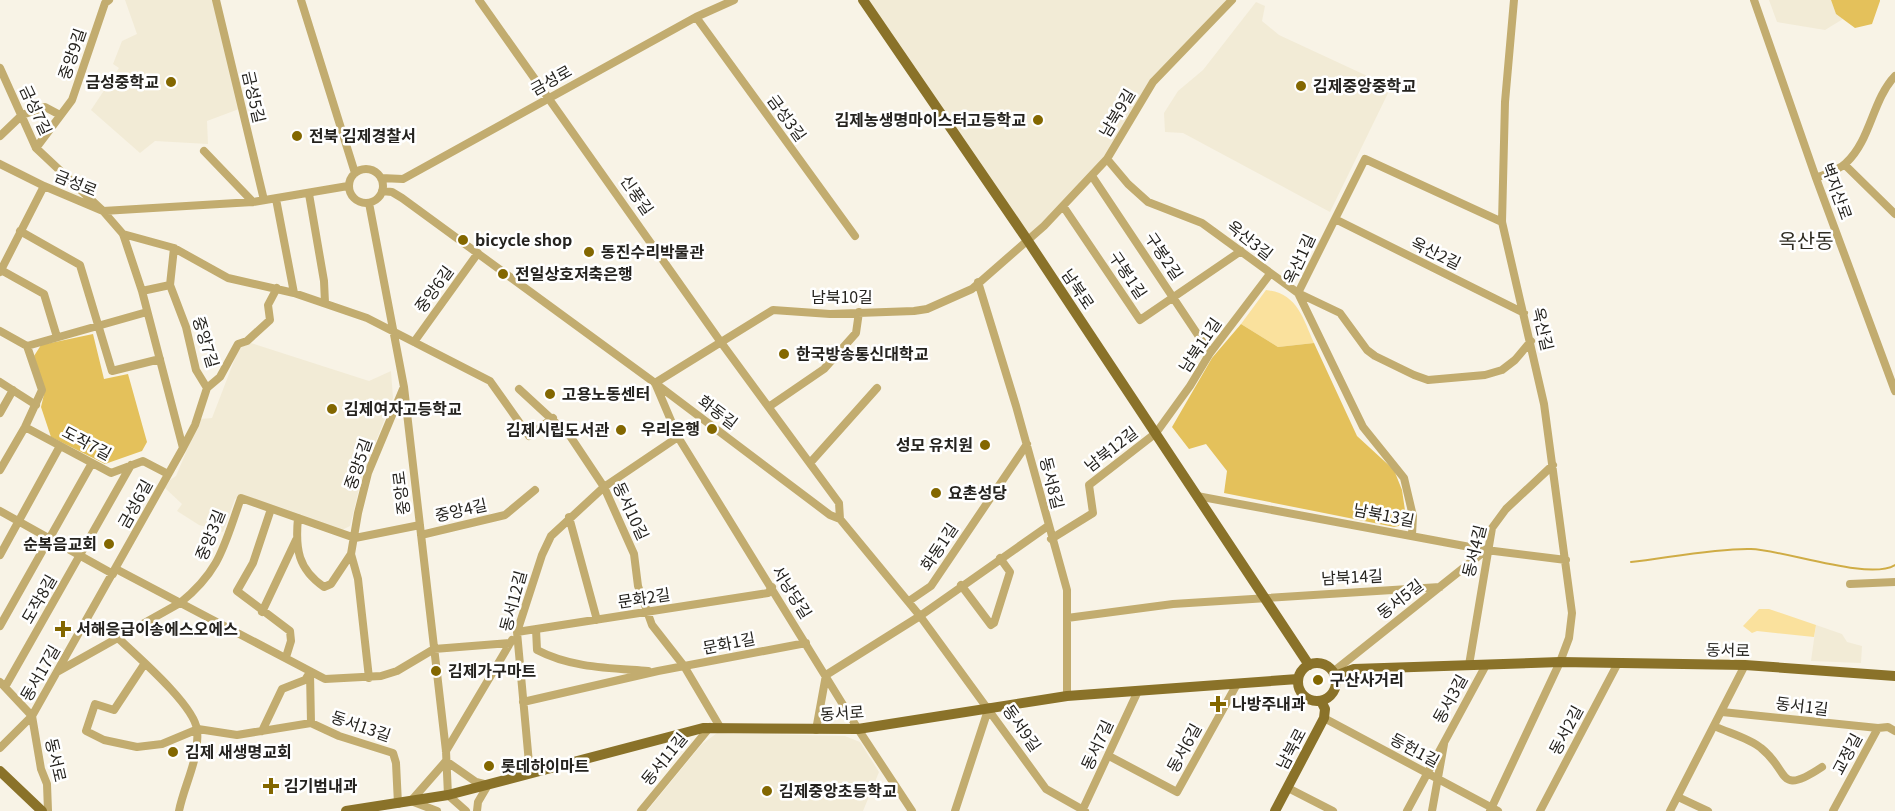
<svg xmlns="http://www.w3.org/2000/svg" width="1895" height="811" font-family="Georgia,'Noto Sans KR',serif">
<style>
.built{fill:#f2ebd6}
.green{fill:#fae19d}
.forest{fill:#e4c15b}
.lines{fill:none;stroke-linecap:round;stroke-linejoin:round}
.stream{stroke:#cfac45;stroke-width:2}
.minor{stroke:#c2ac6f;stroke-width:8}
.major{stroke:#8a7229;stroke-width:10}
.poi-dot{fill:#836700;stroke:#fff;stroke-width:2}
.labels{text-anchor:middle;stroke-width:5;stroke-linejoin:round;paint-order:stroke}
.street-label{font-size:16px;fill:#25231f;stroke:#fff}
.poi-label{font-size:16px;font-weight:bold;fill:#25231f;stroke:#fff;text-anchor:start}
.quarter-label{font-size:20px;fill:#2f2c22;stroke:#fff}
</style>
<rect width="100%" height="100%" fill="#f8f3e6"/>
<path class="built" d="M125 0H213L239 109 207 121 208 144 155 141 140 153 91 110 119 68 113 64 122 41 137 34Z
M864 0H1233L1153 82 1107 159 1028 241Z
M1769 0H1831L1836 14 1843 19 1825 30 1777 22Z
M1256 2 1265 6 1262 21 1279 35 1391 87 1330 212 1183 133 1165 132 1164 113 1178 91 1203 70Z
M251 343 369 381 391 371 393 398 362 477 350 526 342 530 242 495 235 499 223 532 199 525 177 511 182 504 165 488 170 480 176 476 200 419 212 418 239 348Z
M1816 625 1842 634 1847 642 1862 646 1861 663 1811 661Z
M717 733 845 736 860 742 879 772 863 811H647L701 745Z"/>
<path class="green" d="M1266 290C1297 293 1303 318 1314 343L1278 347 1241 324Z
M1759 609H1769L1816 625 1814 637 1757 631 1752 633 1743 626Z"/>
<path class="forest" d="M1831 0H1880V1L1872 24 1855 28 1836 14Z
M1241 324 1278 347 1314 343 1357 436 1394 470 1402 490 1407 524 1394 527 1224 493 1227 471 1206 444 1189 449 1172 427 1212 358Z
M93 334 104 379 128 374 147 442 142 451 105 464 51 437 41 407 45 390 34 356 41 345Z"/>
<g class="lines">
<path class="stream" d="M1631 562C1667 558 1716 548 1751 549 1784 550 1869 581 1895 565"/>
<path class="minor" d="M216 0 264 200
M301 0 355 173
M479 0 720 341 839 503 840 519
M1754 0 1816 178 1895 391
M696 17 855 236
M0 68 36 148 103 211 123 234 142 291 183 448 32 716 0 748
M0 136 22 115 45 107 60 115
M36 148 72 100 105 3 109 0
M204 151 253 202
M1107 159 1128 184 1148 202 1202 223 1298 293 1340 313 1367 350 1375 356 1414 375 1428 380 1485 375 1502 370 1515 360 1531 341
M0 164 44 186 103 211 253 202 348 186
M1845 165 1895 214
M349 186a17 17 0 1 1 34 0a17 17 0 1 1-34 0Z
M1092 176 1210 353
M381 178 403 179 696 17 734 0
M1816 178C1825 174 1839 170 1846 163 1871 140 1872 100 1895 76
M382 191 392 192 402 198 655 383 830 515 840 519 920 616 1046 789 1085 811
M309 194 324 281 325 303
M276 199 294 293
M369 203 404 387 446 751 448 795 466 811
M1063 206 1140 320 1241 251
M1335 219 1524 313
M20 231 80 265 112 371 160 359
M123 234 174 248 228 278 294 293 367 318 490 381 529 436 553 418
M174 248 170 285 186 327 196 370 207 388
M1 270 44 294 57 337
M0 272 44 186
M978 282 1016 406 1067 590V696
M142 291 170 285
M0 331 27 346 42 390 25 427 0 470
M414 342 478 253
M27 346 147 312
M0 382 36 405
M655 383 773 310 830 314 914 311 927 309 972 289 1044 226 1107 159 1153 82 1232 0
M655 383 678 437 858 729 912 811
M207 388 220 377 238 344 247 341 270 320 268 305 277 288
M519 389 570 436 604 487 634 554 638 586 652 625 684 666 720 727
M770 406 824 369 856 333 859 312
M0 413 13 390
M25 427 111 473 143 461 168 474
M183 448 195 425 207 388
M810 463 877 388
M1197 496 1486 550 1566 560
M271 509 253 563 237 591 290 631 291 641 286 657
M0 511 113 574
M569 517 597 620
M298 518C295 549 298 569 324 587L331 584 351 554
M421 535 505 515 535 490
M1412 535 1413 516 1404 478 1363 427 1298 293 1365 159 1502 222
M1051 539 1093 513 1089 485 1156 433 1190 386 1210 353 1270 274
M0 555 60 446
M116 569 325 679 381 676 397 671 434 649 510 643
M1850 584 1895 582
M961 585 991 625 994 623 1010 572 1000 558
M909 601 931 586 1027 444
M262 612 296 540
M1067 618 1173 604 1440 587
M0 626 92 463
M536 629 537 650C571 668 610 668 648 671
M517 632 768 593 772 587
M119 639C137 656 195 706 197 730 200 758 184 785 179 811
M145 663 114 710 95 704 86 731 104 740 137 747 162 744 198 729 237 735 311 723 339 736 393 753 396 763 398 804
M1469 665 1492 528 1506 509 1553 465
M57 672 180 603C221 570 224 545 241 498L355 538 420 525
M1333 672 1486 550
M310 673 311 723
M369 678 358 579 351 554 358 513 368 473 403 389
M0 682 32 716 41 769 47 784 48 811
M5 687 131 465
M523 702 658 671 806 643
M1722 712 1878 728
M1324 718 1498 811
M1714 726C1729 733 1749 738 1761 748 1790 771 1777 797 1822 767
M816 730 826 675 920 616 1048 526
M262 731 282 689 305 680 310 672
M446 751 512 640
M1109 756 1177 792 1237 684
M530 774 517 632 542 555 551 536 604 487 678 437
M1288 788 1333 811
M1678 797 1708 811
M437 811 411 801 446 761 476 782 488 785 478 802 477 811
M641 811 710 727
M955 811 989 707
M1082 811 1138 691
M1407 811 1486 665
M1432 811 1444 744
M1490 811 1560 662 1569 638 1572 613 1544 404 1502 222 1505 102 1514 0
M1540 811 1618 663
M1670 811 1745 665
M1833 811 1878 728 1888 727 1895 731"/>
<path class="major" d="M863 0 1028 241 1309 665
M1298 682a19 19 0 1 1 38 0a19 19 0 1 1-38 0Z
M1335 676 1354 669 1560 662 1745 665 1895 676
M0 771 42 811
M346 811 448 795 703 728 858 729 1067 696 1298 679
M1275 811 1324 718 1325 709 1321 701"/>
</g>
<g class="poi-dot">
<circle cx="171" cy="82" r="6"/>
<circle cx="1301" cy="86" r="6"/>
<circle cx="1038" cy="120" r="6"/>
<circle cx="297" cy="136" r="6"/>
<circle cx="463" cy="240" r="6"/>
<circle cx="589" cy="252" r="6"/>
<circle cx="503" cy="274" r="6"/>
<circle cx="784" cy="354" r="6"/>
<circle cx="550" cy="394" r="6"/>
<circle cx="332" cy="409" r="6"/>
<circle cx="712" cy="429" r="6"/>
<circle cx="621" cy="430" r="6"/>
<circle cx="985" cy="445" r="6"/>
<circle cx="936" cy="493" r="6"/>
<circle cx="109" cy="544" r="6"/>
<path d="M60 620h6v6h6v6h-6v6h-6v-6h-6v-6h6z"/>
<circle cx="436" cy="671" r="6"/>
<circle cx="1318" cy="680" r="6"/>
<path d="M1215 695h6v6h6v6h-6v6h-6v-6h-6v-6h6z"/>
<circle cx="173" cy="752" r="6"/>
<circle cx="489" cy="766" r="6"/>
<path d="M268 777h6v6h6v6h-6v6h-6v-6h-6v-6h6z"/>
<circle cx="767" cy="791" r="6"/>
</g>
<g class="labels">
<g class="street-label">
<text transform="translate(72 54) rotate(-71)" y="6">중앙9길</text>
<text transform="translate(551 80) rotate(-29)" y="6">금성로</text>
<text transform="translate(254 97) rotate(77)" y="6">금성5길</text>
<text transform="translate(36 110) rotate(65)" y="6">금성7길</text>
<text transform="translate(1117 113) rotate(-59)" y="6">남북9길</text>
<text transform="translate(787 118) rotate(54)" y="6">금성3길</text>
<text transform="translate(76 183) rotate(22)" y="6">금성로</text>
<text transform="translate(1837 191) rotate(70)" y="6">벽지산로</text>
<text transform="translate(637 195) rotate(55)" y="6">신풍길</text>
<text transform="translate(1250 240) rotate(38)" y="6">옥산3길</text>
<text transform="translate(1436 253) rotate(26)" y="6">옥산2길</text>
<text transform="translate(1164 256) rotate(56)" y="6">구봉2길</text>
<text transform="translate(1299 259) rotate(-65)" y="6">옥산1길</text>
<text transform="translate(1128 275) rotate(56)" y="6">구봉1길</text>
<text transform="translate(434 289) rotate(-54)" y="6">중앙6길</text>
<text transform="translate(1078 289) rotate(56)" y="6">남북로</text>
<text x="842" y="303">남북10길</text>
<text transform="translate(1543 329) rotate(77)" y="6">옥산길</text>
<text transform="translate(206 342) rotate(73)" y="6">중앙7길</text>
<text transform="translate(1200 345) rotate(-56)" y="6">남북11길</text>
<text transform="translate(718 412) rotate(37)" y="6">화동길</text>
<text transform="translate(87 443) rotate(28)" y="6">도작7길</text>
<text transform="translate(1111 449) rotate(-38)" y="6">남북12길</text>
<text transform="translate(358 464) rotate(-71)" y="6">중앙5길</text>
<text transform="translate(1052 483) rotate(76)" y="6">동서8길</text>
<text transform="translate(401 493) rotate(-97)" y="6">중앙로</text>
<text transform="translate(135 504) rotate(-61)" y="6">금성6길</text>
<text transform="translate(461 510) rotate(-13)" y="6">중앙4길</text>
<text transform="translate(631 511) rotate(65)" y="6">동서10길</text>
<text transform="translate(1384 515) rotate(11)" y="6">남북13길</text>
<text transform="translate(210 535) rotate(-68)" y="6">중앙3길</text>
<text transform="translate(939 547) rotate(-56)" y="6">화동1길</text>
<text transform="translate(1474 551) rotate(-76)" y="6">동서4길</text>
<text transform="translate(1352 577) rotate(-3)" y="6">남북14길</text>
<text transform="translate(792 592) rotate(58)" y="6">서낭당길</text>
<text transform="translate(644 598) rotate(-9)" y="6">문화2길</text>
<text transform="translate(39 599) rotate(-60)" y="6">도작8길</text>
<text transform="translate(1400 599) rotate(-38)" y="6">동서5길</text>
<text transform="translate(513 601) rotate(-75)" y="6">동서12길</text>
<text transform="translate(729 643) rotate(-11)" y="6">문화1길</text>
<text transform="translate(1728 650) rotate(1)" y="6">동서로</text>
<text transform="translate(40 673) rotate(-60)" y="6">동서17길</text>
<text transform="translate(1450 699) rotate(-61)" y="6">동서3길</text>
<text transform="translate(1802 706) rotate(7)" y="6">동서1길</text>
<text transform="translate(842 713) rotate(-4)" y="6">동서로</text>
<text transform="translate(361 726) rotate(19)" y="6">동서13길</text>
<text transform="translate(1022 728) rotate(55)" y="6">동서9길</text>
<text transform="translate(1566 730) rotate(-62)" y="6">동서2길</text>
<text transform="translate(1097 745) rotate(-65)" y="6">동서7길</text>
<text transform="translate(1184 748) rotate(-61)" y="6">동서6길</text>
<text transform="translate(1291 749) rotate(-62)" y="6">남북로</text>
<text transform="translate(1415 750) rotate(28)" y="6">동헌1길</text>
<text transform="translate(1847 754) rotate(-62)" y="6">교정길</text>
<text transform="translate(664 759) rotate(-51)" y="6">동서11길</text>
<text transform="translate(56 760) rotate(77)" y="6">동서로</text>
</g>
<g class="poi-label">
<text x="159" y="88" text-anchor="end">금성중학교</text>
<text x="1313" y="92">김제중앙중학교</text>
<text x="1026" y="126" text-anchor="end">김제농생명마이스터고등학교</text>
<text x="309" y="142">전북 김제경찰서</text>
<text x="475" y="246">bicycle shop</text>
<text x="601" y="258">동진수리박물관</text>
<text x="515" y="280">전일상호저축은행</text>
<text x="796" y="360">한국방송통신대학교</text>
<text x="562" y="400">고용노동센터</text>
<text x="344" y="415">김제여자고등학교</text>
<text x="700" y="435" text-anchor="end">우리은행</text>
<text x="609" y="436" text-anchor="end">김제시립도서관</text>
<text x="973" y="451" text-anchor="end">성모 유치원</text>
<text x="948" y="499">요촌성당</text>
<text x="97" y="550" text-anchor="end">순복음교회</text>
<text x="76" y="635">서해응급이송에스오에스</text>
<text x="448" y="677">김제가구마트</text>
<text x="1330" y="686">구산사거리</text>
<text x="1232" y="710">나방주내과</text>
<text x="185" y="758">김제 새생명교회</text>
<text x="501" y="772">롯데하이마트</text>
<text x="284" y="792">김기범내과</text>
<text x="779" y="797">김제중앙초등학교</text>
</g>
<g class="quarter-label">
<text x="1806" y="248">옥산동</text>
</g>
</g>
</svg>
